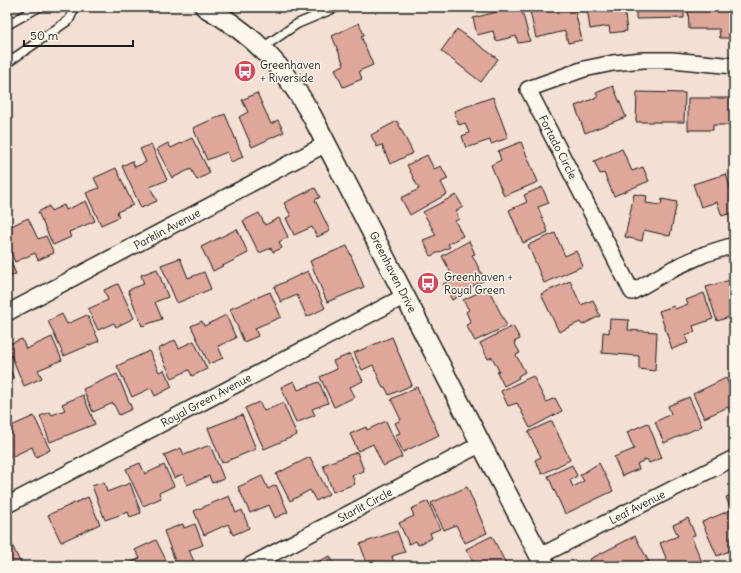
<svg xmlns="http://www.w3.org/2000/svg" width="741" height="573" font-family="Delius,sans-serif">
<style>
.building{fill:#dfa69a;stroke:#1c1c1c}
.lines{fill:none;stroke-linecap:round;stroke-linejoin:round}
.service-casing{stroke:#1c1c1c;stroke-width:11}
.minor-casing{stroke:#1c1c1c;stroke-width:18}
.tertiary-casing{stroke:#1c1c1c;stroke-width:22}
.service{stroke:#fbf7ec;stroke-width:8}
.minor{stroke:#fbf7ec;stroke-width:15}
.tertiary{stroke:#fbf7ec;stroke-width:19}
.labels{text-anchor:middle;stroke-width:3;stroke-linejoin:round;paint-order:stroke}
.poi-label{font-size:11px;fill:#1c1c1c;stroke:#fbf7ec;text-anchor:start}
.street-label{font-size:11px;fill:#1c1c1c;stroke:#fbf7ec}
</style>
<rect width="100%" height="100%" fill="#f3dfd3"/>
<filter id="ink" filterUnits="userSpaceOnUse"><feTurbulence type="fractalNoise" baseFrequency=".025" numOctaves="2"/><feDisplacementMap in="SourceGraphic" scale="8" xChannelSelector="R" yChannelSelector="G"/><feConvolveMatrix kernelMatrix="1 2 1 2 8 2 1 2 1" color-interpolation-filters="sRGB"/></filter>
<g filter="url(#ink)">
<path class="building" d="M507 7H521L530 41 518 43 516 36 496 41 493 31 477 35 473 18 508 9Z
M529 7H574L582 40 568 43 565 31 536 38Z
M587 7H624L627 31 610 33 609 26 590 29Z
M636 7H684V18L636 19Z
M688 7H734V38H720L719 29H689Z
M359 23 364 35 361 36 373 65 359 71 362 79 343 87 335 69 344 65 332 36Z
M457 29 498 59 481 82 441 51Z
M613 86 626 117 585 133 575 106 598 97 596 93Z
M637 92 685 93 684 122H636Z
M257 93 271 124 278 120 284 132 252 147 239 117 248 112 242 100Z
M493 97 508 138 491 144 490 140 466 148 462 136 469 133 465 123 459 125 454 111Z
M688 98H734L733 125H713V130H688Z
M225 114 243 157 231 162 227 152 207 160 193 128Z
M397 121 413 153 390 164 382 145 377 147 371 135Z
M192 138 210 173 197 180 191 169 172 178 157 149 168 143 171 148Z
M521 142 538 182 504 196 491 165 501 160 498 151Z
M151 144 167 180 150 187 157 201 141 208 122 166 132 161 135 167 146 162 140 149Z
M622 149 632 171 643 167 649 181 614 196 604 173 600 174 594 161Z
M427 155 434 169 441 166 448 179 441 182 447 194 410 215 401 198 419 189 407 165Z
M116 168 133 205 117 212 119 217 101 225 86 193 99 188 94 178Z
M726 174 734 200V212L722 216 717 202 701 207 693 184Z
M542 187 549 203 538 207 548 232 523 243 509 210 527 202 524 195Z
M315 188 320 197 315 200 330 231 317 237 312 227 294 235 286 218 291 216 284 203Z
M634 194 647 196 646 203 661 205 662 199 677 202 670 236 644 230 642 241 625 237Z
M456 195 463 207 456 211 459 219 455 221 463 236 448 244 450 247 431 256 423 240 436 235 423 212Z
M86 201 95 221 69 232 71 237 53 245 38 212 49 206 51 211 64 205 66 210Z
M259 213 265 225 279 218 288 237 279 242 282 248 273 252 271 248 259 253 243 221Z
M28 218 38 239 46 236 54 253 38 260 35 253 15 262 7 244V228Z
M237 229 248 253 213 271 201 247Z
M555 233 565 256 576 251 583 266 544 283 528 245Z
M469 241 475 254 472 255 485 280 467 289 468 291 452 300 443 284 454 279 442 256Z
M347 246 364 287 327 302 310 261Z
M7 253 16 274 7 278Z
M180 258 188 278 204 272 211 289 177 303 161 265Z
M157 269 168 297 155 302 162 319 142 326 128 290 144 284 141 275Z
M308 271 325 308 307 317 297 295 281 302 274 287Z
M734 274V303L729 304 733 316 717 321 706 287 730 280 729 276Z
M570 281 581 305 593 300 600 316 582 325 580 322 559 332 541 294Z
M118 284 134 318 116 327 114 323 98 330 88 309 108 300 104 290Z
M488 288 507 326 475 341 466 325 471 323 466 312 469 310 463 300Z
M270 292 281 317 255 328 258 336 244 342 230 309Z
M704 293 713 319 693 326 695 332 685 335 688 343 672 349 659 311 674 306 675 309 688 304 686 300Z
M62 314 67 324 87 315 99 341 64 356 48 321Z
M226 315 236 338 218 346 223 358 209 364 191 326 202 321 204 326Z
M610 319 629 320 628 330 657 332 655 371 639 369V356L602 353 603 332 609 333Z
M513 326 520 339 514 342 520 353 516 355 525 372 518 376 519 378 504 386 497 372 499 371 492 357 488 359 480 343Z
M52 337 62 360 38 370 42 378 24 386 7 345 22 339 26 349Z
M392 337 412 385 389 395 385 387 383 388 373 365 362 370 354 353Z
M175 340 179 348 194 341 207 369 192 376 189 370 172 378 158 349Z
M149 351 159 372 164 370 172 387 155 396 151 388 132 397 117 366Z
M350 354 363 381 350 387 355 397 334 407 320 377 337 369 333 361Z
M7 364 14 379 7 383Z
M117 374 132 409 119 415 113 403 93 412 83 389Z
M533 376 546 402 555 398 562 411 530 428 517 403 508 406 501 391Z
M726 378 734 396V419L728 407 704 418 693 394Z
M294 381 298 390 319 382 328 403 312 409 315 415 296 423 281 387Z
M417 387 439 435 403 452 395 435 400 433 395 423 401 420 391 399Z
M83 395 95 424 50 442 40 416 50 412 52 415 65 410 62 404Z
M689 397 702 426 664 443 655 422 671 414 668 406Z
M259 402 264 411 283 403 297 435 264 449 245 408Z
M242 415 256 449 222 463 208 428Z
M34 416 50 450 36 457 32 447 9 458 7 453V428Z
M386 421 402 457 383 466 373 444 358 451 350 434 366 427 367 430Z
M552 421 570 460 542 474 535 460 541 457 528 432Z
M648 423 662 458 649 463 647 459 637 464 639 469 622 476 614 457 634 449 627 432Z
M210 445 224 479 212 483 209 476 187 485 183 474 174 478 164 455 181 448 184 455Z
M357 452 364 471 352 475 355 484 333 492 323 465Z
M310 457 329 494 316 501 310 490 290 501 276 474Z
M140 463 145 474 164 465 174 486 159 493 161 498 143 506 126 469Z
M599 463 613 491 565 514 548 476 572 465 577 476 570 480 573 487 584 481 580 475Z
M262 476 268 489 276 485 288 512 275 518 269 505 250 513 238 487Z
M104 482 107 492 130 483 141 513 130 517 128 512 105 520 92 486Z
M467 487 487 533 465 543 456 525 444 530 431 503Z
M734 494V536L730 538 734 549 717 556 702 522 731 510 726 497Z
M229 496 236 513 242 510 249 528 233 535 228 524 204 535 194 511Z
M88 497 100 524 61 542 48 515Z
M428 501 440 529 430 533 432 538 418 545 416 541 409 544 399 523 414 516 411 509Z
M688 518 695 535 691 536 702 562 693 566H669L660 543 678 536 673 525Z
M183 524 184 528 195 524 203 545 189 550 195 564 190 566H177L164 531Z
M397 531 405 552 392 556 395 566H368L360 544Z
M492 536 507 566H475L466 549Z
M635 536 649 562 641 566H593L590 559Z
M156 540 169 566H129L128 564 140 558 135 550Z
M12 545 22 566H7V547Z
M330 556 335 566H316L315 563Z"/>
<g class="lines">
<g class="service-casing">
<path id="service" d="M7 25 39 7
M262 48 297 24 337 7
M7 63 69 20 75 7"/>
</g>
<g class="minor-casing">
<path id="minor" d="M734 66 672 60H643L613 63 584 69 528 89 632 292 674 268 705 254 734 245
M7 313 326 144
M7 505 405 296
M540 556 734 458
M249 566 481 444"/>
</g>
<g class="tertiary-casing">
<path id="tertiary" d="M205 7C254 34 285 68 312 116L481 444 545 566"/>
</g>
<use href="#service" class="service"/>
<use href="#minor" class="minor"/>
<use href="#tertiary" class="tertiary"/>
</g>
</g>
<defs>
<g id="bus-disc" transform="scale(1.15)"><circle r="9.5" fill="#d1495b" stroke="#fbf7ec"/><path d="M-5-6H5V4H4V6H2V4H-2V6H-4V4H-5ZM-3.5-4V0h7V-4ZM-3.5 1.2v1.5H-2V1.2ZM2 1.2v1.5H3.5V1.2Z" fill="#fff"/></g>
</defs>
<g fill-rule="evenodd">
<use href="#bus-disc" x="245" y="71"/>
<use href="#bus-disc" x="428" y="283"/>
</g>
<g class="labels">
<g class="poi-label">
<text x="260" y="69">Greenhaven<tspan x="260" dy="13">+ Riverside</tspan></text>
<text x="444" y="281">Greenhaven +<tspan x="444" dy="13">Royal Green</tspan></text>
</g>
<g class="street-label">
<text transform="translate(558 147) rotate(63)" y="4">Fortado Circle</text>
<text transform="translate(167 229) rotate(-28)" y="4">Parklin Avenue</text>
<text transform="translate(393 272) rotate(63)" y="4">Greenhaven Drive</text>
<text transform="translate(206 400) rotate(-28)" y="4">Royal Green Avenue</text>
<text transform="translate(365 505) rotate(-28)" y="4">Starlit Circle</text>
<text transform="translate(637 507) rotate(-27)" y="4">Leaf Avenue</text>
</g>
</g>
<rect width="741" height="573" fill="none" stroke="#fbf7ec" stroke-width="24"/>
<rect x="12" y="12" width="717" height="549" fill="none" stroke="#1c1c1c" stroke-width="1.5" filter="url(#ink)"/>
<path d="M24 40v6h109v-6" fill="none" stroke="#1c1c1c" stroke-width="2"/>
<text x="30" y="40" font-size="12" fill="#1c1c1c" stroke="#fbf7ec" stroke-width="3" paint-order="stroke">50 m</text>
</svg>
